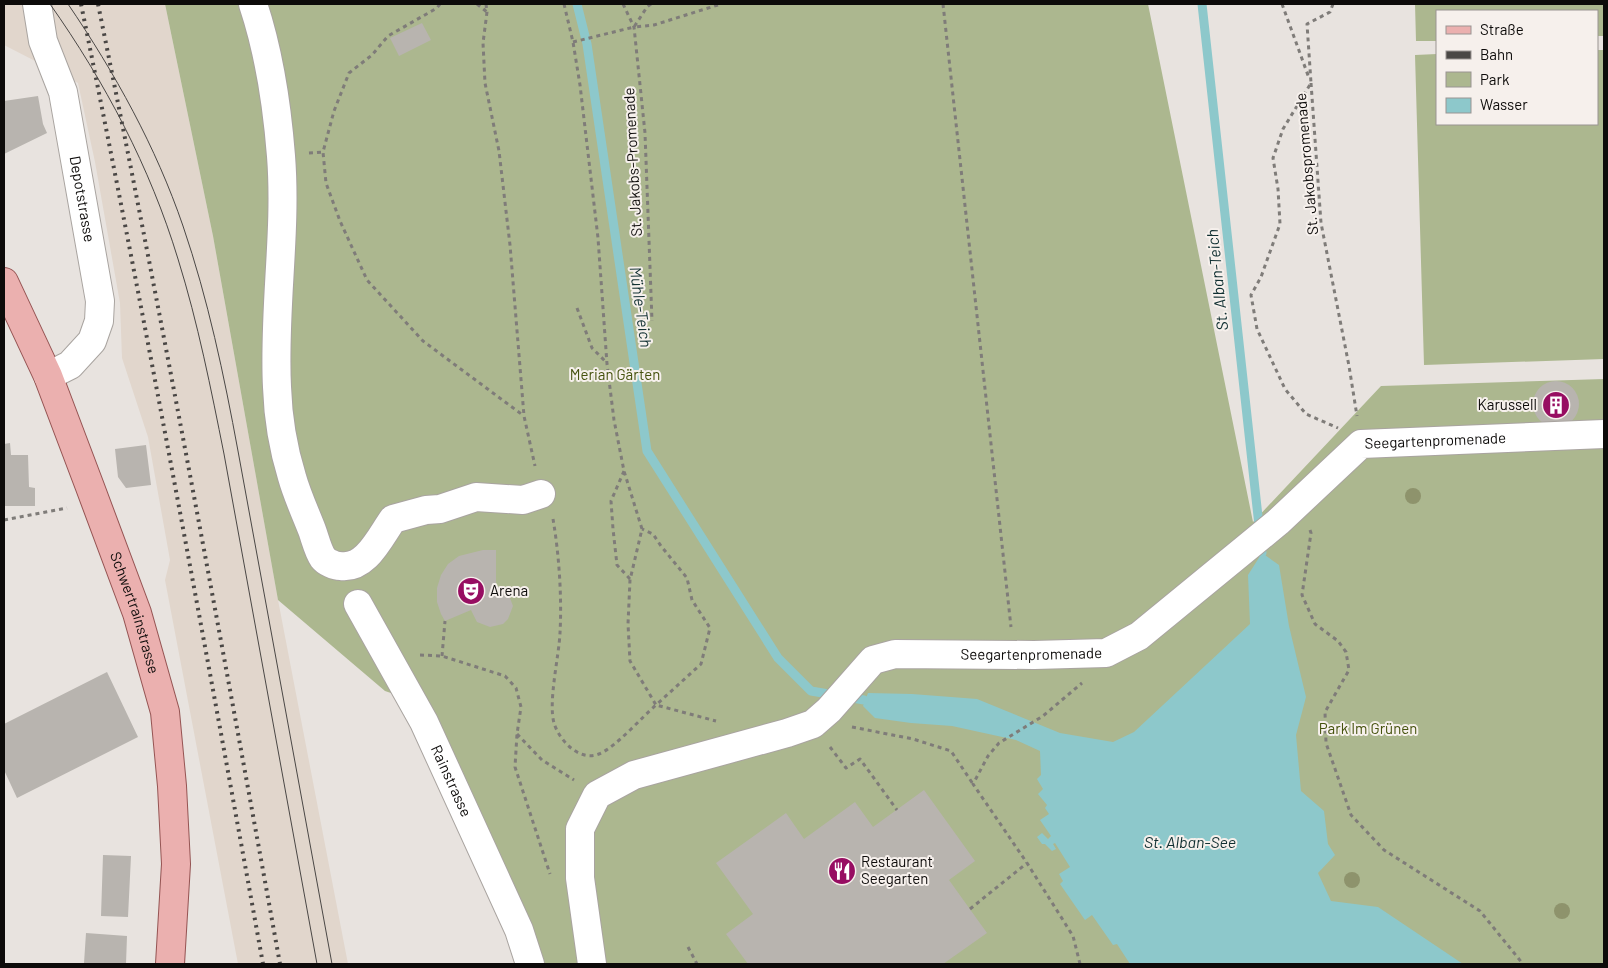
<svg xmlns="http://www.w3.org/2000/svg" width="1608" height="968" font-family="Barlow,sans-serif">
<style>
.built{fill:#e1d6cc}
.green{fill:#acb78f}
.water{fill:#8dc8cb}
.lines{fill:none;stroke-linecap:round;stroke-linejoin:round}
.stream{stroke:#8dc8cb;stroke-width:9}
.building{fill:#b8b4af}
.minor-casing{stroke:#a9a4a0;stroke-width:30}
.major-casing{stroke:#955453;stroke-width:30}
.path{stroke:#7f7c79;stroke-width:3;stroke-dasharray:4 4;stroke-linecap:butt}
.minor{stroke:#fff;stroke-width:28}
.major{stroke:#ebb0af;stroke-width:28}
.tram{stroke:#4a4745;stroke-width:1}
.rail{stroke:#4a4745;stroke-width:4;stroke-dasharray:2.5 5;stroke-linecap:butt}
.tree{fill:#8e936c}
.labels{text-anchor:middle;stroke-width:4;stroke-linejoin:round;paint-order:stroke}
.street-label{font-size:15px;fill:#0d0b0a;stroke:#f6f0ec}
.park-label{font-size:15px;fill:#45520d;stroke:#f6f0ec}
.poi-label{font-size:15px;fill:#0d0b0a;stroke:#f6f0ec;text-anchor:start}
.water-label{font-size:16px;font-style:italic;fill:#102f31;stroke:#f6f0ec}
</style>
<rect width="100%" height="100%" fill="#e8e3df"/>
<path class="built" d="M4 4H165L213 236 278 600 348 964H238L165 580 170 560 148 437 122 358 120 303 95 162 78 83 4 45Z"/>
<path class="green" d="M165 4H1148L1253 522 1381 386 1604 379V964H544L492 839 432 707 385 691 278 600 213 236Z
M1415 4H1604V36H1597V11H1437V41H1416Z
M1597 50H1604V359L1424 365 1415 55 1437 54V124H1597Z"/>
<path class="water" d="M1262 553 1279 565 1289 626 1306 697 1296 735 1301 791 1324 811 1328 844 1335 855 1318 873 1331 901 1378 907 1463 964H1130L1117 944 1113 945 1092 915 1085 920 1060 884 1063 881 1059 874 1070 867 1055 843 1053 844 1056 849 1052 851 1045 844H1042L1037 837 1042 833 1048 839 1051 836 1040 820 1049 814 1045 808 1047 805 1038 794 1043 789 1037 779 1041 775 1040 751 1016 740 952 726 911 723 875 718 863 706 868 693 912 694 977 699 1060 733 1113 742 1134 732 1250 624 1248 575Z"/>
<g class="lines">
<path class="stream" d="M577 4 587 44 647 451 778 658 811 691 864 700
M1202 4 1262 553"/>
</g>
<path class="building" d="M422 23 431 40 399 56 390 38Z
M38 96 43 124 47 133 4 154V101Z
M1533 404a23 23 0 1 1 46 0a23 23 0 1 1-46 0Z
M10 443 11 455H28L29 487 35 488V506H4V444Z
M146 445 151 485 126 488 118 477 115 449Z
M483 550H496V586L503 588 508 593 513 606 508 619 503 624 490 627 477 622 471 610 445 621 441 614 437 602V588L441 575 448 564 459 556Z
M107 672 138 737 17 798 4 770V724Z
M924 790 975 861 949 880 987 933 943 964H748L726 934 753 914 716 863 786 813 804 839 855 802 873 827Z
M103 855 131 856 128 917 101 916Z
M86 933 127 936 126 964 84 963Z"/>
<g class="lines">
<g class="minor-casing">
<g id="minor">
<path id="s1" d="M37 4 43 41 63 92 100 301 99 321 92 341 70 365 48 376"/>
<path d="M253 4C269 52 277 105 281 156 287 233 273 310 277 387 278 417 283 448 292 477 297 495 305 512 312 530 315 538 318 551 323 558 326 562 335 566 340 566 366 570 380 537 393 519L426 510 440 509 476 497 523 500 541 494"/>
<path id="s2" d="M358 604 424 722 519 930 530 964"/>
<path id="s3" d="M592 964 580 878V829L597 795 634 775 787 733 813 724 829 710 873 660 895 654 1034 655 1106 653 1139 636 1278 522 1361 444 1604 434"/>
</g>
</g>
<g class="major-casing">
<g id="major">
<path id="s4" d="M4 282 48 376 90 487 137 613 165 712 172 786 176 864 170 964"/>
</g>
</g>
<path class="path" d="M440 4 437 8 388 36 372 55 349 73 334 111 323 152 326 183 340 221 367 280 423 341 524 416
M477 4 487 12
M486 4 487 12 483 43 485 83 499 151 510 245 524 416 535 466
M564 4 573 42 580 85 598 238 607 364 614 420 624 471 642 529 630 580 628 624 630 661 656 705 701 664 710 628 692 600 687 578 661 546 653 534 642 529
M623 4 634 27 645 133 652 321
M651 4 647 7 634 27 654 25 721 4
M943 4 1011 627
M1282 4 1309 78
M1333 4 1330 12 1307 24 1311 83 1283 129 1273 158 1278 189 1280 224 1261 277 1251 295 1257 329 1285 389 1306 414 1338 428
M573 42 634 27
M1311 83 1321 223 1349 366 1357 416
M309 153 323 152
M577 308 592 348 607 363
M624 471 611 501 613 529 617 565 630 579
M553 519C559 554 562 597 560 633 559 656 548 702 554 723 559 740 579 762 599 754 616 747 641 718 656 705L716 721
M4 520 67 508
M1310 530 1311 533 1302 595 1315 624 1338 641 1346 652 1349 670 1325 712 1326 743 1351 815 1384 850 1480 911 1523 964
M420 655 442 656 505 676 516 688 521 707 517 734 515 767 550 874
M442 656 445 621
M852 727 913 739 951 751 973 784
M517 734 542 760 574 780
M830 747 846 768 860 759 897 810
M970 909 1027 863
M688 947 697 964
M1080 964 1073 936 1027 863 973 784 988 756 999 743 1043 716 1082 683"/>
<use href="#minor" class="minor"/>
<use href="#major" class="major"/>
<path class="tram" d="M50 4C105 82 150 167 178 259 198 323 211 389 224 454L317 964
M68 4C115 73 156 147 183 226 208 299 224 375 238 451L332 964"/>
<path class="rail" d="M81 4C146 323 205 644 263 964
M98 4C163 323 222 644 280 964"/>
</g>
<g class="tree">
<circle cx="1413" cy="496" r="8"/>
<circle cx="1352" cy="880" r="8"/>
<circle cx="1562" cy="911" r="8"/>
</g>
<defs>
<g id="building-disc" transform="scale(1.4375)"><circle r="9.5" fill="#970d62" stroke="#f6f0ec"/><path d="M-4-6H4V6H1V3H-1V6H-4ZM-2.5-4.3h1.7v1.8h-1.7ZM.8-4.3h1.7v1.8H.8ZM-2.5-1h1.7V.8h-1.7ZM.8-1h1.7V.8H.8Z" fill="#fff"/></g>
<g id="theatre-disc" transform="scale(1.4375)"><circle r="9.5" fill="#970d62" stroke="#f6f0ec"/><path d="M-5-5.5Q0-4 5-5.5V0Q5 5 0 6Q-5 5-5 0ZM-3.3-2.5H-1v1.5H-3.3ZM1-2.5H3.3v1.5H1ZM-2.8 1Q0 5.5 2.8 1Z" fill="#fff"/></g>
<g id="restaurant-disc" transform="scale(1.4375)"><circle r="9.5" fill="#970d62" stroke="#f6f0ec"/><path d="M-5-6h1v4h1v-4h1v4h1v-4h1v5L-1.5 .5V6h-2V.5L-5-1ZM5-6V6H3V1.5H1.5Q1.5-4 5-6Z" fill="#fff"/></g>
</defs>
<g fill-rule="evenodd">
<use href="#building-disc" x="1556" y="405"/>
<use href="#theatre-disc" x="471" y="591"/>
<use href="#restaurant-disc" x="842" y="871"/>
</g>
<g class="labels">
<g class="street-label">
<text transform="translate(633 162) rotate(-93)" y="5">St. Jakobs-Promenade</text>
<text transform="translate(1307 164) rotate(-95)" y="5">St. Jakobspromenade</text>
<text dy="5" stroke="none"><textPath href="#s1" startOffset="201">Depotstrasse</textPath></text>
<text dy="5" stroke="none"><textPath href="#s3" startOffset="1129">Seegartenpromenade</textPath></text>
<text dy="5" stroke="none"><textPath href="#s4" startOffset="356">Schwertrainstrasse</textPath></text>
<text dy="5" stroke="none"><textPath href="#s3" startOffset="649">Seegartenpromenade</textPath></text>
<text dy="5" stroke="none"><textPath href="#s2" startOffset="200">Rainstrasse</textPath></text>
</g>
<g class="park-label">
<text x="615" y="380">Merian Gärten</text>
<text x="1368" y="734">Park Im Grünen</text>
</g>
<g class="poi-label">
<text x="1537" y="410" text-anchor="end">Karussell</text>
<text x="490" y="596">Arena</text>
<text x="861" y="867">Restaurant<tspan x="861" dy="17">Seegarten</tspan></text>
</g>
<g class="water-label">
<text transform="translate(1217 280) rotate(-96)" y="6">St. Alban-Teich</text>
<text transform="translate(641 307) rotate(82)" y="6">Mühle-Teich</text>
<text x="1190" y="848">St. Alban-See</text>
</g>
</g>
<rect width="1608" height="968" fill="none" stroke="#0d0b0a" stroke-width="10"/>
<rect x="1436" y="10" width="162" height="115" fill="#f6f0ec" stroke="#999492"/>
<rect x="1446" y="26" width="25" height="8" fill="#ebb0af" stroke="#999492"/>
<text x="1480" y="35" font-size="15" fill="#0d0b0a">Straße</text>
<rect x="1446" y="51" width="25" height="8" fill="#4a4745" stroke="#999492"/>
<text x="1480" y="60" font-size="15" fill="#0d0b0a">Bahn</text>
<rect x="1446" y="72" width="25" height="15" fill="#acb78f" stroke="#999492"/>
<text x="1480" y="85" font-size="15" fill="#0d0b0a">Park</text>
<rect x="1446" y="98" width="25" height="15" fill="#8dc8cb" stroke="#999492"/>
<text x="1480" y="110" font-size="15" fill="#0d0b0a">Wasser</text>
</svg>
